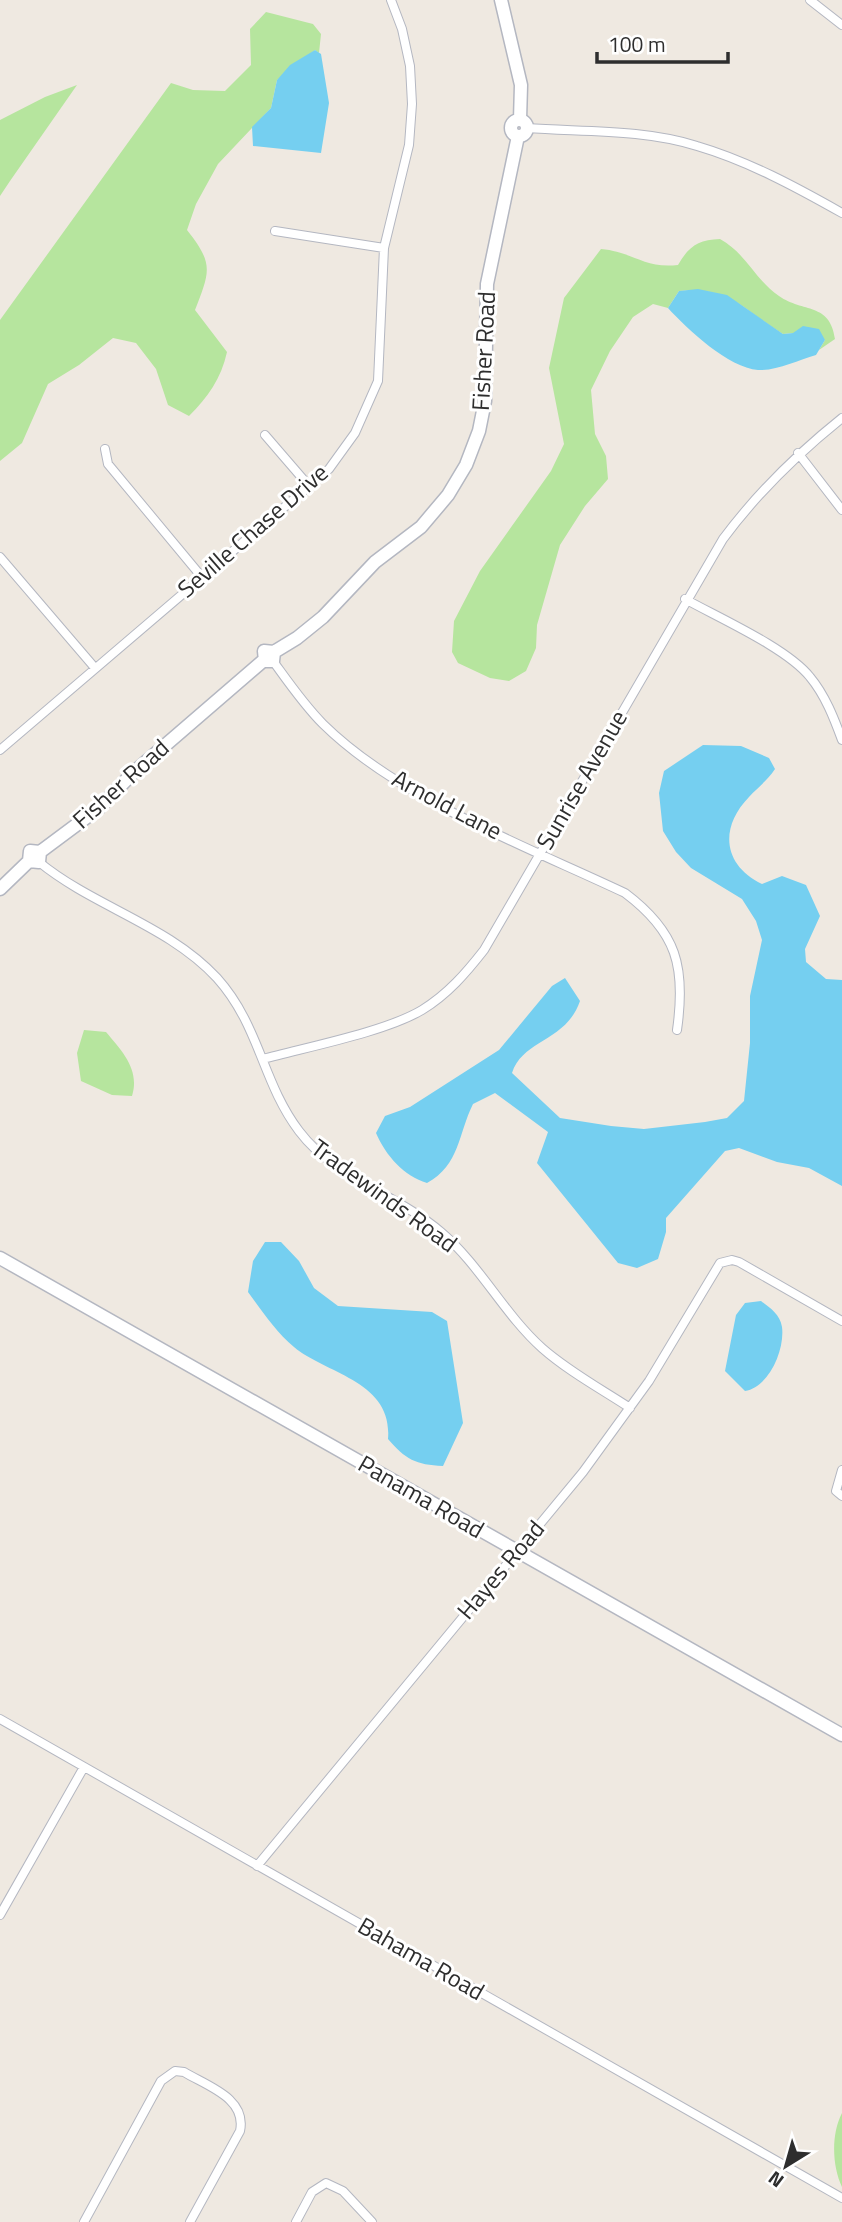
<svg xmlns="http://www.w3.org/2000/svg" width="842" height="2222" font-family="'Titillium Web',sans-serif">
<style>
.green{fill:#b6e59e}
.water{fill:#75cff0}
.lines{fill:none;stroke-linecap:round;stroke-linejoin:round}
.street-casing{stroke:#b4b7c1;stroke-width:10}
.secondary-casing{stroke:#b4b7c1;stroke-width:15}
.street{stroke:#fff;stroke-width:8}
.secondary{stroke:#fff;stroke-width:12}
.labels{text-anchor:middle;stroke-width:6;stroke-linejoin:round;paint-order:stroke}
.street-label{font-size:24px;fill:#2e2e2e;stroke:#fff}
</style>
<rect width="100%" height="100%" fill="#efe9e1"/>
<path class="green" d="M266 12 313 24 321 34 319 53 315 50 277 80 271 108 218 164 196 204 187 230C214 264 210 271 195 310L227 352C221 379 208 397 189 416L168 405 156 369 136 343 113 338 79 365 48 384 22 443 0 461V320L171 83 193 90 225 91 251 65 250 29Z
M77 85 10 181 0 196V120L45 97Z
M720 239C747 254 755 280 779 296 803 313 830 302 835 339L819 350 825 340 793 333 783 334C741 309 733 287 679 291L668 308 653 304 633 317 610 351 591 390 595 434 606 456 608 479 585 506 560 545 537 625 536 648 526 671 509 681 490 678 458 663 452 652 454 621 480 571 551 471 564 444 549 368 564 298 601 249C634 252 644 269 678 265 689 246 698 240 720 239Z
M84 1030 106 1032C123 1052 140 1070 132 1096L112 1095 81 1081 77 1053Z
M842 2113V2187C832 2166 831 2134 842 2113Z"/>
<path class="water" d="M315 50 321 54 329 103 321 153 253 146 252 127 271 108 277 80 290 65Z
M698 289 727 295 783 334 793 333 803 326 819 329 825 340 816 355C798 360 777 371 758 370 729 368 687 329 668 308L679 291Z
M703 745 741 746 769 758 775 769C767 781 759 786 749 797 719 828 723 865 762 884L782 876 806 885 820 916 805 949 806 962 826 979 842 980V1186L809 1168 777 1162 739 1148 725 1151 666 1218V1232L658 1259 637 1268 618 1263 537 1163 548 1132 495 1093 473 1104C458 1134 460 1165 427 1183 404 1176 386 1156 376 1133L385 1116 410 1107 499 1050 552 986 565 978 580 1001C566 1042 523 1039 512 1073L560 1118 611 1126 644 1129 705 1122 727 1118 744 1101 750 1043V996L762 940 756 921 742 899 691 868 676 852 663 831 659 793 664 771Z
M265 1242H281L299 1261 314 1288 338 1306 432 1312 447 1321 463 1423 443 1466C416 1465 405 1459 388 1439 393 1381 326 1374 294 1347 276 1332 262 1311 248 1292L253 1261Z
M761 1301C770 1308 780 1314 782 1327 785 1350 769 1387 745 1391L725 1371 736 1315 745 1303Z"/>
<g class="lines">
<g class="street-casing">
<path id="street" d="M810 0 842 25
M527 128C582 132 644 129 697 146 748 161 796 187 842 213
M275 231 384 248
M265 435 309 486
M105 449 108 464 201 576
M798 453 842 510
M0 557 95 668
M685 599C719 618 787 648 810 677 825 695 834 718 842 740
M273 661C289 683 304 705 323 724 399 799 528 847 625 893 677 932 686 967 677 1030
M0 750 329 469 355 433 378 381 384 248 409 145 412 104 410 66 402 29 391 0
M39 862C94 907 168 925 217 978 260 1026 262 1082 299 1131 335 1179 397 1194 441 1232 480 1265 504 1314 542 1348 568 1371 601 1389 630 1408
M263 1059C307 1047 385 1032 422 1010 448 994 466 973 484 950L723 539C758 492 797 454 842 418
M842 1470 836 1491 842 1496
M0 1719 842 2198
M257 1866 583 1472 649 1381 720 1263 732 1260 739 1262 842 1321
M0 1915 84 1767
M84 2222 161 2081 175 2071 184 2072C207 2086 247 2098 240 2131L190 2222
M296 2222 312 2192 326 2183 343 2191 372 2222"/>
</g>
<g class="secondary-casing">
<path id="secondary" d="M501 0 521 85 520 120
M511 128a8 8 0 1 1 16 0a8 8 0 1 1-16 0Z
M274 652 273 661H265L264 651 274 652 297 638 323 617 375 562 421 527 448 495 466 465 479 431 485 401 487 284 518 136
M40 852 99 808 133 773 264 660
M0 889 29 861 30 851 40 852 39 862 29 861
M0 1258 842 1735"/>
</g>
<use href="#street" class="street"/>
<use href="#secondary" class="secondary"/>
</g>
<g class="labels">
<g class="street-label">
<text transform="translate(484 351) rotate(-87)" y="8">Fisher Road</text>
<text transform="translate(253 531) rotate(-41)" y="8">Seville Chase Drive</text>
<text transform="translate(582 780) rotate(-60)" y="8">Sunrise Avenue</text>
<text transform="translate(121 784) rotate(-42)" y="8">Fisher Road</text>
<text transform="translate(447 805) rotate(28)" y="8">Arnold Lane</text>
<text transform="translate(384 1196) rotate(36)" y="8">Tradewinds Road</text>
<text transform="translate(421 1497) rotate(30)" y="8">Panama Road</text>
<text transform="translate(501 1570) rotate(-50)" y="8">Hayes Road</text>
<text transform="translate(421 1959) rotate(30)" y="8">Bahama Road</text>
</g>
</g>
<g transform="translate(786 2166) rotate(217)" stroke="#ffffff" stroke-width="5" paint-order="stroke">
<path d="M0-5L12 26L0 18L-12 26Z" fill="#2e2e2e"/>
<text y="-10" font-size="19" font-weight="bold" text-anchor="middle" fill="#2e2e2e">N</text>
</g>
<path d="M597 52v10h131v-10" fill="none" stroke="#2e2e2e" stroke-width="3.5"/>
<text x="608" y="52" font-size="21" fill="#2e2e2e" stroke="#ffffff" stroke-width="5" paint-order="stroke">100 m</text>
</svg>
